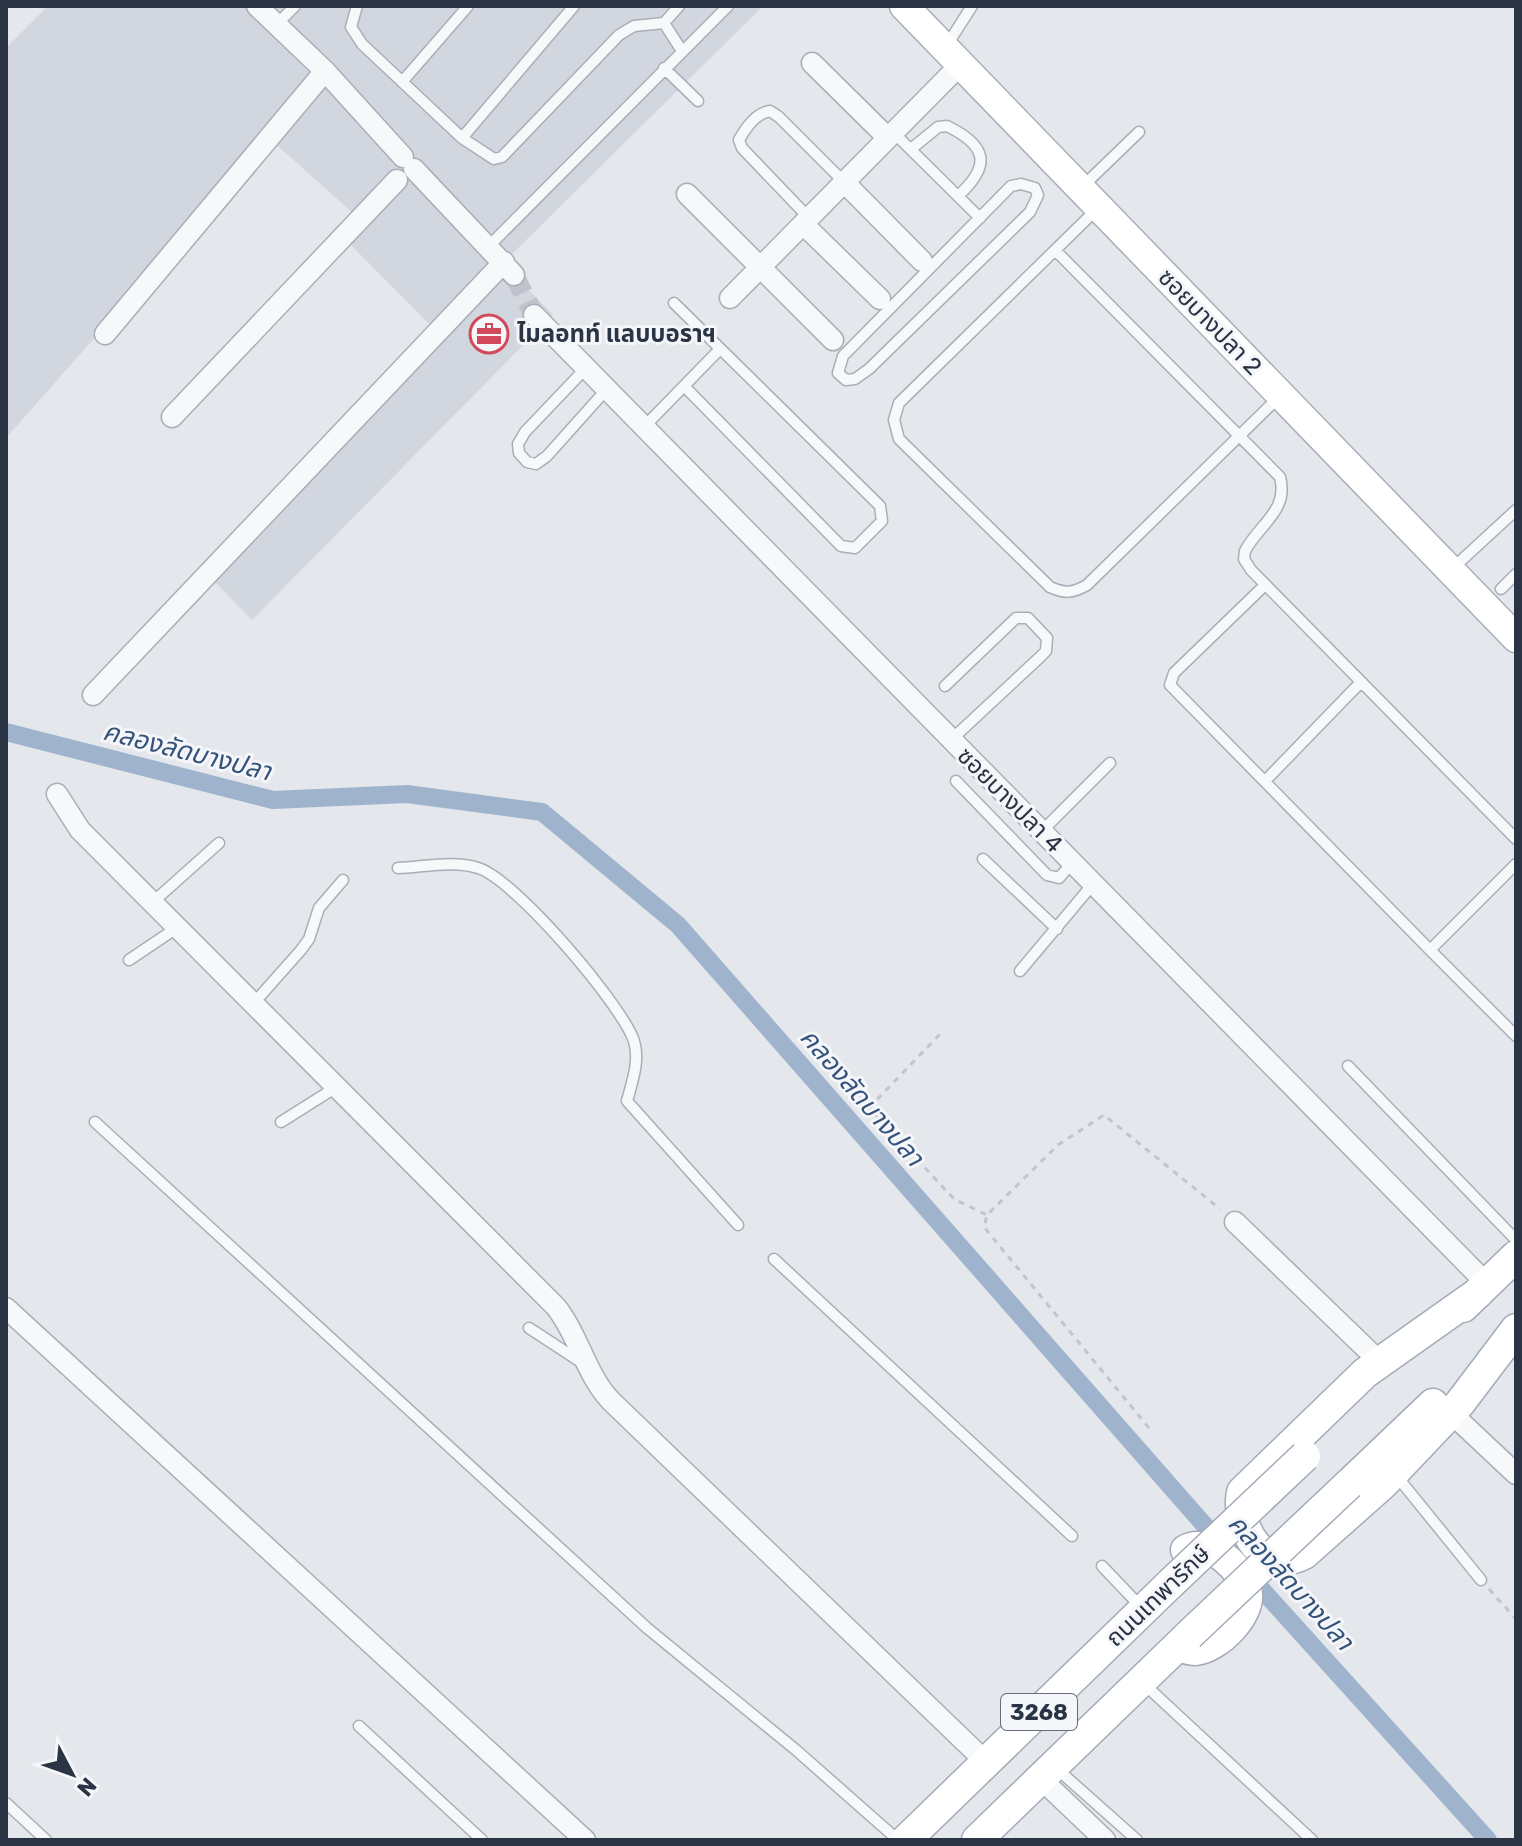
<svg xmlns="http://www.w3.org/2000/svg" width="1522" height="1846" font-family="Rubik,'Noto Sans Thai',sans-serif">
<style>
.built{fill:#d2d6de}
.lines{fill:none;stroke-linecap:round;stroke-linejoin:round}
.canal{stroke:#9fb4cc;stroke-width:18}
.street-tunnel{stroke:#bfc3cb;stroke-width:20;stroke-dasharray:20 10;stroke-linecap:butt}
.lane-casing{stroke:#a9aeb7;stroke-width:13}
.street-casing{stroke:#a9aeb7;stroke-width:23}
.secondary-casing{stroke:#a9aeb7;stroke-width:31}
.primary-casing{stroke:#a3abb8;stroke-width:33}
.path{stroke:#c2c5cb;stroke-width:3;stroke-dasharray:6 6;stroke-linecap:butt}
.lane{stroke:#f7f8fa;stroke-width:10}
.street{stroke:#f7f8fa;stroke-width:20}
.secondary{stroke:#fff;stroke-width:28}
.primary{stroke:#fff;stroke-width:30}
.primary-bridge-casing{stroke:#a3abb8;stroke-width:33;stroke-linecap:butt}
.primary-bridge{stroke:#fff;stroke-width:30}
.labels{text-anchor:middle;stroke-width:6;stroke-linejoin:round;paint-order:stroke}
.shield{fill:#f4f6f9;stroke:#676e7b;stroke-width:2}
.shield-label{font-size:22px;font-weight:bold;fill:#2b3445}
.street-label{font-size:24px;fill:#2b3445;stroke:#f4f6f9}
.poi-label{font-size:24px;font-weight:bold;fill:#2b3445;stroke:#f4f6f9;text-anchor:start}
.water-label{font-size:26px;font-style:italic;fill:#34527a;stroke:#f4f6f9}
</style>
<rect width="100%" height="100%" fill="#e4e7ec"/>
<path class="built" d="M48 6H763L503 263 553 315 252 620 207 574 437 332 346 240 363 222 270 139 6 438V48Z"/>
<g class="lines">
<path class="canal" d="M6 732 273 800 407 794 542 812 678 925 1221 1544
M1246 1572 1488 1840"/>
<path class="street-tunnel" d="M514 275 534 315"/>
<g class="lane-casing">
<path id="lane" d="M357 6 351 27 362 44 462 138 494 159 502 157 619 35 634 26 664 23
M679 6 664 23 682 51
M276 25 295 6
M947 45 972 6
M664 68 698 101
M402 82 468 6
M894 133 980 218
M462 138 574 6
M911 149 938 127 947 126C988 146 991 166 958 196
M1021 184 1035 188 1038 195 1030 212 869 369 855 379 846 380 838 373 843 356 1011 186Z
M1082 187 1139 132
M1098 208 899 403 894 420 899 439 1050 587C1065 594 1073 593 1087 585L1279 397
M809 218 742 148 739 140C745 129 756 113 770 111L779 117 844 182
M489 246 728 6
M1055 250 1280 477C1289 511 1259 524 1245 551L1244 559 1251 570 1516 839
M674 303 880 506 882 521 855 548 841 546 685 387
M585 369 525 432 518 444 519 453 527 462 536 464 547 456 606 390
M643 428 720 349
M1453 568 1516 510
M1265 585 1174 673 1170 685 1430 950
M1501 589 1516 574
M945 686 1016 618H1028L1047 638 1046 651 1039 658 951 740
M1266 780 1361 682
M956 781 1047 875 1059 878 1072 863
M1041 832 1110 763
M983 859 1057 929
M1516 864 1430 950 1516 1036
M398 868C423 867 455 860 478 868 514 878 622 1005 634 1041 640 1061 632 1082 627 1101L738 1225
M153 902 219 843
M129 960 178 927
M1020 971 1093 884
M254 1003 301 950 309 939 319 908 343 880
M1348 1066 1516 1240
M95 1122 647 1628 796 1750 898 1840
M281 1122 338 1086
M774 1259 1072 1536
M529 1328 584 1364
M1395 1474 1481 1580
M1102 1566 1142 1608
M1143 1683 1312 1840
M359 1726 482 1840
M1056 1768 1137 1840
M6 1803 46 1840"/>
</g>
<g class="street-casing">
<path id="street" d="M257 6 325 71 403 157
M812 63 888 138
M414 169 514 275
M844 182 922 261
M687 194 833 340
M803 224 880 299
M730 298 961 64
M534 315 1487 1284
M105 334 325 71
M172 417 397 180
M93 695 504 262
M57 794 80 830 556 1307C579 1336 586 1375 611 1401L987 1763
M1235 1222 1380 1362
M6 1308 585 1840
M1451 1413 1516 1474
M1041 1779 1105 1840"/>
</g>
<g class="secondary-casing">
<path id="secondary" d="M904 6 1516 638"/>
</g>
<g class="primary-casing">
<path id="primary" d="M1478 1293 1365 1373 1242 1492C1235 1529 1264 1575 1304 1554L1384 1483 1460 1403 1516 1329
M1463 1307 1516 1256
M1349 1484 1433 1404
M1178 1646C1184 1648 1191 1650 1196 1650 1218 1647 1249 1616 1247 1594 1245 1569 1209 1537 1186 1550
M906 1840 1170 1584
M977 1840 1189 1635"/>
</g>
<path class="path" d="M835 1071 954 1199 987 1215
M869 1108 942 1032
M1149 1428 984 1227 987 1215 1058 1145 1104 1115 1220 1209
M1489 1589 1516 1619"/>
<use href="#lane" class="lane"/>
<use href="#street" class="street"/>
<use href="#secondary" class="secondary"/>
<use href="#primary" class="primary"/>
<g class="primary-bridge-casing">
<path id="primary-bridge" d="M1170 1584 1305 1456
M1189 1635 1349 1484"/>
</g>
<use href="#primary-bridge" class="primary-bridge"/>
</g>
<defs>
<g id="office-ring" transform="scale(2)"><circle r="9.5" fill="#f4f6f9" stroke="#d1495b" stroke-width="1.5"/><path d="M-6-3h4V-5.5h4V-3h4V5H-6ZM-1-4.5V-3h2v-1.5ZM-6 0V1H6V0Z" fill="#d1495b"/></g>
</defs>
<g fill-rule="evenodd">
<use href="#office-ring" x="489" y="334"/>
</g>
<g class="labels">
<rect class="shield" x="1001" y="1694" width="76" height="36" rx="6"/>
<g class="shield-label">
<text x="1039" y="1720">3268</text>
</g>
<g class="street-label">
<text transform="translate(1210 322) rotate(46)" y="8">ซอยบางปลา 2</text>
<text transform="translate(1010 800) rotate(45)" y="8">ซอยบางปลา 4</text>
<text transform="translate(1158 1596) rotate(-44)" y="8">ถนนเทพารักษ์</text>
</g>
<g class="poi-label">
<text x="517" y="342">ไมลอทท์ แลบบอราฯ</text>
</g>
<g class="water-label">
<text transform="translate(187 751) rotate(14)" y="9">คลองลัดบางปลา</text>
<text transform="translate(862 1097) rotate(49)" y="9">คลองลัดบางปลา</text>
<text transform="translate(1291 1582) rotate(48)" y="9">คลองลัดบางปลา</text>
</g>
</g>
<rect width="1522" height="1846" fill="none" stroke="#2b3445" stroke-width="16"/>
<g transform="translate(72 1774) rotate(131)" stroke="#f4f6f9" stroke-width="6" paint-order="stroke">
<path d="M0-6L14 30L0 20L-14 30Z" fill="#2b3445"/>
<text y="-12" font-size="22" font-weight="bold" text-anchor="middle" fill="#2b3445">N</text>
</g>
</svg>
